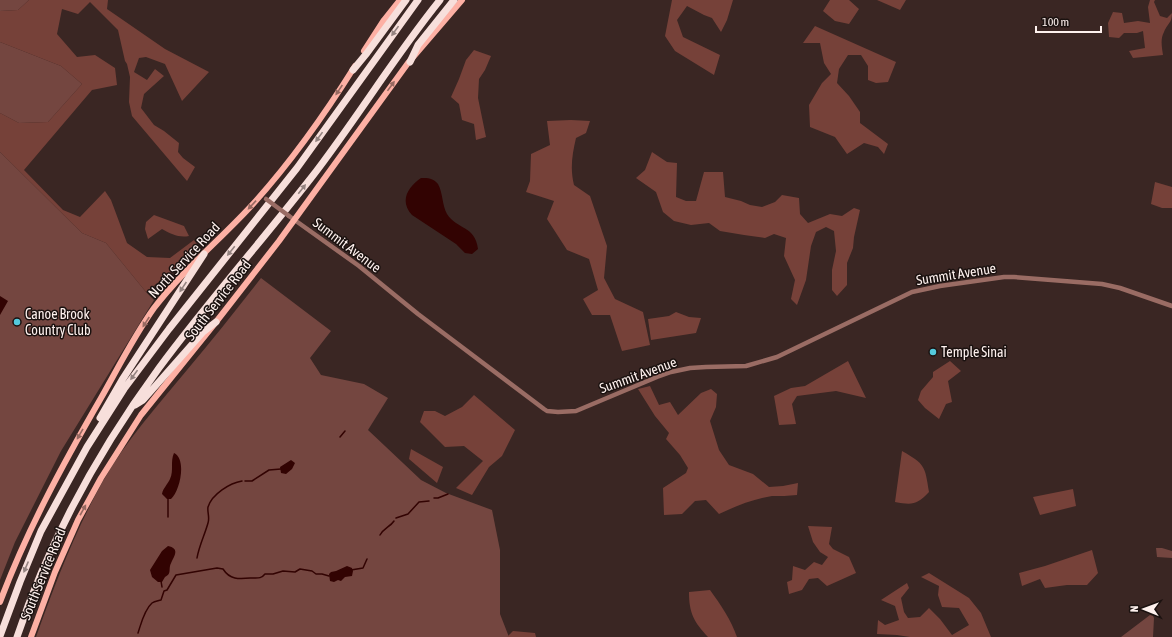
<svg xmlns="http://www.w3.org/2000/svg" width="1172" height="637" font-family="'Asap Condensed',sans-serif">
<style>
.green{fill:#744640}
.forest{fill:#764139}
.water{fill:#320302}
.lines{fill:none;stroke-linecap:round;stroke-linejoin:round}
.stream{stroke:#320302;stroke-width:1.5}
.tertiary{stroke:#9a6c64;stroke-width:4.5}
.primary{stroke:#fdb0a4;stroke-width:6}
.motorway{stroke:#f7dfdb;stroke-width:7}
.tertiary-bridge{stroke:#9a6c64;stroke-width:4.5}
.oneway{fill:#948380}
.oneway2{fill:#976961}
.poi-dot{fill:#54cadd;stroke:#1b1210;stroke-width:1.5}
.labels{text-anchor:middle;stroke-width:3;stroke-linejoin:round;paint-order:stroke}
.street-label{font-size:14px;fill:#fef1ee;stroke:#1b1210}
.poi-label{font-size:14px;fill:#fef1ee;stroke:#1b1210;text-anchor:start}
</style>
<rect width="100%" height="100%" fill="#3a2623"/>
<path class="green" d="M0 0H29L18 10 0 11Z
M0 42 61 66 82 84 48 122 19 123 0 113Z
M0 152 82 233 106 243 146 292 154 300 61 451 15 542 0 580Z
M261 278 331 331 310 358 321 375 364 384 388 398 368 430 421 480 446 493 492 510 500 550V614L509 637H36C55 584 75 531 103 481 126 441 157 406 187 370 212 340 237 309 261 278Z
M1156 548H1162L1172 551V558L1157 557Z
M1150 615 1153 616 1154 618 1153 637H1121Z"/>
<path class="forest" d="M29 0H108L107 9 165 49 209 72 182 101 165 64 146 57 139 58 134 72 147 80 155 69 164 76 144 94 141 108 154 125 164 131 179 143 178 152 183 158 195 167 187 181 132 116 129 102 130 77 127 64 125 61 118 30 90 2 78 14 62 9 57 34 77 57 95 55 115 68 117 85 92 90 24 170 63 210 80 217 105 191 111 200 127 243 147 257 170 258 194 240 198 246 170 273 146 292 106 243 82 233 0 152V113L19 123 48 122 82 84 61 66 0 42V11L18 10Z
M672 0H733L727 20 721 32 712 18 704 15 687 6 677 20 683 37 720 55 714 75 675 51 665 36Z
M830 0H849L859 9 849 24 835 21 823 11Z
M877 0H906L900 10Z
M1150 0H1155L1154 2 1160 16 1167 18 1172 13V11C1172 24 1169 21 1164 32 1160 39 1162 48 1163 55L1133 58 1129 51 1145 48 1143 31 1137 33H1124L1119 38 1109 37 1108 23 1113 12 1122 13 1124 23 1138 21 1150 23 1148 7Z
M815 26 896 62 888 82 876 83 868 80V66L861 55H848L839 69 837 83 849 96 860 112V123L888 144 884 154 878 147 864 143 847 154 835 137 810 127 809 105 822 83 831 74 824 63 820 43H803Z
M474 50 491 56 485 70 479 79 478 98 486 137 476 140 474 124 462 120 459 104 451 97 459 79 466 60Z
M571 120 590 121 586 133 576 138C572 155 570 169 574 185L590 196 607 246 604 278 615 299 643 312 650 345 622 351 610 315H592L583 299 598 290 589 259 567 250 547 219 554 201 526 192 530 181 531 154 550 145 547 121Z
M652 152 667 162 677 163 676 197 686 201H696L704 172H723L725 197 741 201 750 205 762 207 775 202 782 195 799 198 800 214 808 223 830 214 842 216 854 208 860 210 854 237 853 248 847 263V285L837 296 832 290V270L836 251 834 231 826 227 816 232 811 246 806 280 797 305 791 299 795 280 784 256 786 238 774 234 765 238 744 235 720 231 709 223 691 225 674 221 663 212 656 192 636 178 645 170Z
M1155 182 1172 187V208H1162L1151 204Z
M154 215 184 226 189 236C179 238 171 234 162 229L148 239 145 229 146 222Z
M676 312 689 317 701 318 696 333 651 340 648 319 669 316Z
M848 361 866 398 836 391 797 396 792 404 796 424 779 425 774 396 791 388 805 386Z
M950 361 961 371 948 381 952 402 946 404 939 419 925 408 918 400 921 391 933 377V372Z
M650 386 659 405 670 402 678 415 701 393 711 389 717 394 716 407 710 421 719 450 729 465 753 474 769 487 783 486 798 483 797 495C788 496 780 496 772 496 753 499 736 506 719 514L706 500 695 501 682 514 664 515 663 488 686 473 688 468 680 455 666 439 669 433 655 416 638 389Z
M474 395 515 430 502 456 489 467 472 495 456 488 483 461 464 446 445 447 420 422 424 411H435L445 416 462 407Z
M411 449 443 467 437 483 409 459Z
M902 451C925 464 925 466 929 492 917 505 912 505 895 502Z
M1073 489 1076 506 1040 515 1033 497Z
M808 526 832 527 829 544 833 549 849 557 856 573 827 586 818 578 809 579 802 590 789 594 787 582 792 580 793 566 805 570 814 562 822 565 828 557 820 552 813 542Z
M1092 550 1098 573 1087 585H1067L1045 588 1040 579 1022 586 1019 573 1045 566Z
M929 573 969 598 981 613 991 637H910L897 635 877 634 878 620 885 625 899 620 895 606 881 600 907 583 909 588 901 598 904 612 908 618 920 617 929 608 940 619 952 635 969 625 959 608 942 607 938 595 939 586 921 577Z
M710 590C721 605 731 620 737 637H708C694 622 689 613 689 592Z
M513 631 535 633 536 637H507Z"/>
<path class="water" d="M421 178C428 178 433 178 438 184 443 193 442 205 447 214 457 230 475 225 478 249L472 254 465 253 456 244 412 215C399 201 408 187 421 178Z
M0 296 8 301 0 315Z
M174 453C187 459 180 491 171 499H167L162 494C163 488 168 484 170 479 174 470 170 462 174 453Z
M291 460 295 463 292 469 286 474 281 473 280 467Z
M168 546C182 549 172 558 170 566 169 571 171 574 165 577L162 582H158L152 577 150 570 162 551Z
M347 566 352 568 353 571 352 576 345 577 341 581 338 580 334 582 330 581 329 574 331 572 336 571Z"/>
<g class="lines">
<path class="stream" d="M340 437 345 431
M245 481H252L269 470 281 469
M434 498H438L448 494
M168 499V517
M396 518 408 514 419 502 429 501
M380 535C384 528 390 527 394 521
M197 558C199 546 205 534 208 523 210 517 207 512 208 507 212 494 230 483 242 481
M351 570 363 568 367 559
M161 581 162 587
M138 633C141 624 144 610 152 603 155 601 158 601 161 600L164 591 167 590 176 575 217 568 223 569C230 580 239 579 251 578 258 578 261 579 265 574H273L283 571 295 572 300 569 312 571 316 574H322L329 576"/>
<path class="tertiary" d="M289 216 359 266 418 314 544 409 547 411 558 412 576 411 657 377 671 372 690 368 706 367 746 366 777 357 912 292 940 286 1004 277H1014L1102 284 1120 288 1172 306"/>
<path class="primary" d="M364 51 384 20 400 0
M0 602C27 530 63 464 101 398 118 368 134 336 154 308 183 270 221 239 253 204 291 162 325 114 355 66
M31 637 55 572 78 520 101 478 141 415 216 322 279 241 408 63 462 0"/>
<path class="motorway" d="M410 62 418 45 454 0
M353 70 367 53 406 0
M135 405 143 400 203 332 216 322
M100 418 122 380 204 254
M0 636 20 582 41 531 87 447 124 389 169 329 297 168 418 0
M17 637C49 541 99 450 159 368 207 303 261 242 311 178 356 120 394 57 440 0"/>
<path class="tertiary-bridge" d="M266 199 289 216"/>
</g>
<defs><path id="oneway-solid" d="M-6-.8H1V-3.2L6.5 0L1 3.2V.8H-6Z"/></defs>
<g class="oneway">
<use href="#oneway-solid" transform="translate(395 31) rotate(126)"/>
<use href="#oneway-solid" transform="translate(319 137) rotate(126)"/>
<use href="#oneway-solid" transform="translate(302 189) rotate(-52)"/>
<use href="#oneway-solid" transform="translate(231 251) rotate(129)"/>
<use href="#oneway-solid" transform="translate(183 287) rotate(124)"/>
<use href="#oneway-solid" transform="translate(134 375) rotate(126)"/>
<use href="#oneway-solid" transform="translate(26 567) rotate(113)"/>
</g>
<g class="oneway2">
<use href="#oneway-solid" transform="translate(391 86) rotate(-54)"/>
<use href="#oneway-solid" transform="translate(339 90) rotate(124)"/>
<use href="#oneway-solid" transform="translate(252 205) rotate(133)"/>
<use href="#oneway-solid" transform="translate(146 322) rotate(123)"/>
<use href="#oneway-solid" transform="translate(80 434) rotate(120)"/>
<use href="#oneway-solid" transform="translate(83 510) rotate(-61)"/>
</g>
<g class="poi-dot">
<circle cx="17" cy="322" r="4"/>
<circle cx="933" cy="352" r="4"/>
</g>
<g class="labels">
<g class="street-label">
<text transform="translate(347 245) rotate(37)" y="5">Summit Avenue</text>
<text transform="translate(184 260) rotate(-47)" y="5">North Service Road</text>
<text transform="translate(956 274) rotate(-9)" y="5">Summit Avenue</text>
<text transform="translate(218 300) rotate(-52)" y="5">South Service Road</text>
<text transform="translate(638 375) rotate(-20)" y="5">Summit Avenue</text>
<text transform="translate(43 574) rotate(-68)" y="5">South Service Road</text>
</g>
<g class="poi-label">
<text x="25" y="319">Canoe Brook<tspan x="25" dy="16">Country Club</tspan></text>
<text x="941" y="357">Temple Sinai</text>
</g>
</g>
<g transform="translate(1144 609) rotate(271)" stroke="#1b1210" stroke-width="3" paint-order="stroke">
<path d="M0-3L7 15L0 10L-7 15Z" fill="#fef1ee"/>
<text y="-6" font-size="11" font-weight="bold" text-anchor="middle" fill="#fef1ee">N</text>
</g>
<path d="M1036 26v6h65v-6" fill="none" stroke="#fef1ee" stroke-width="2"/>
<text x="1042" y="26" font-size="12" fill="#fef1ee" stroke="#1b1210" stroke-width="3" paint-order="stroke">100 m</text>
</svg>
